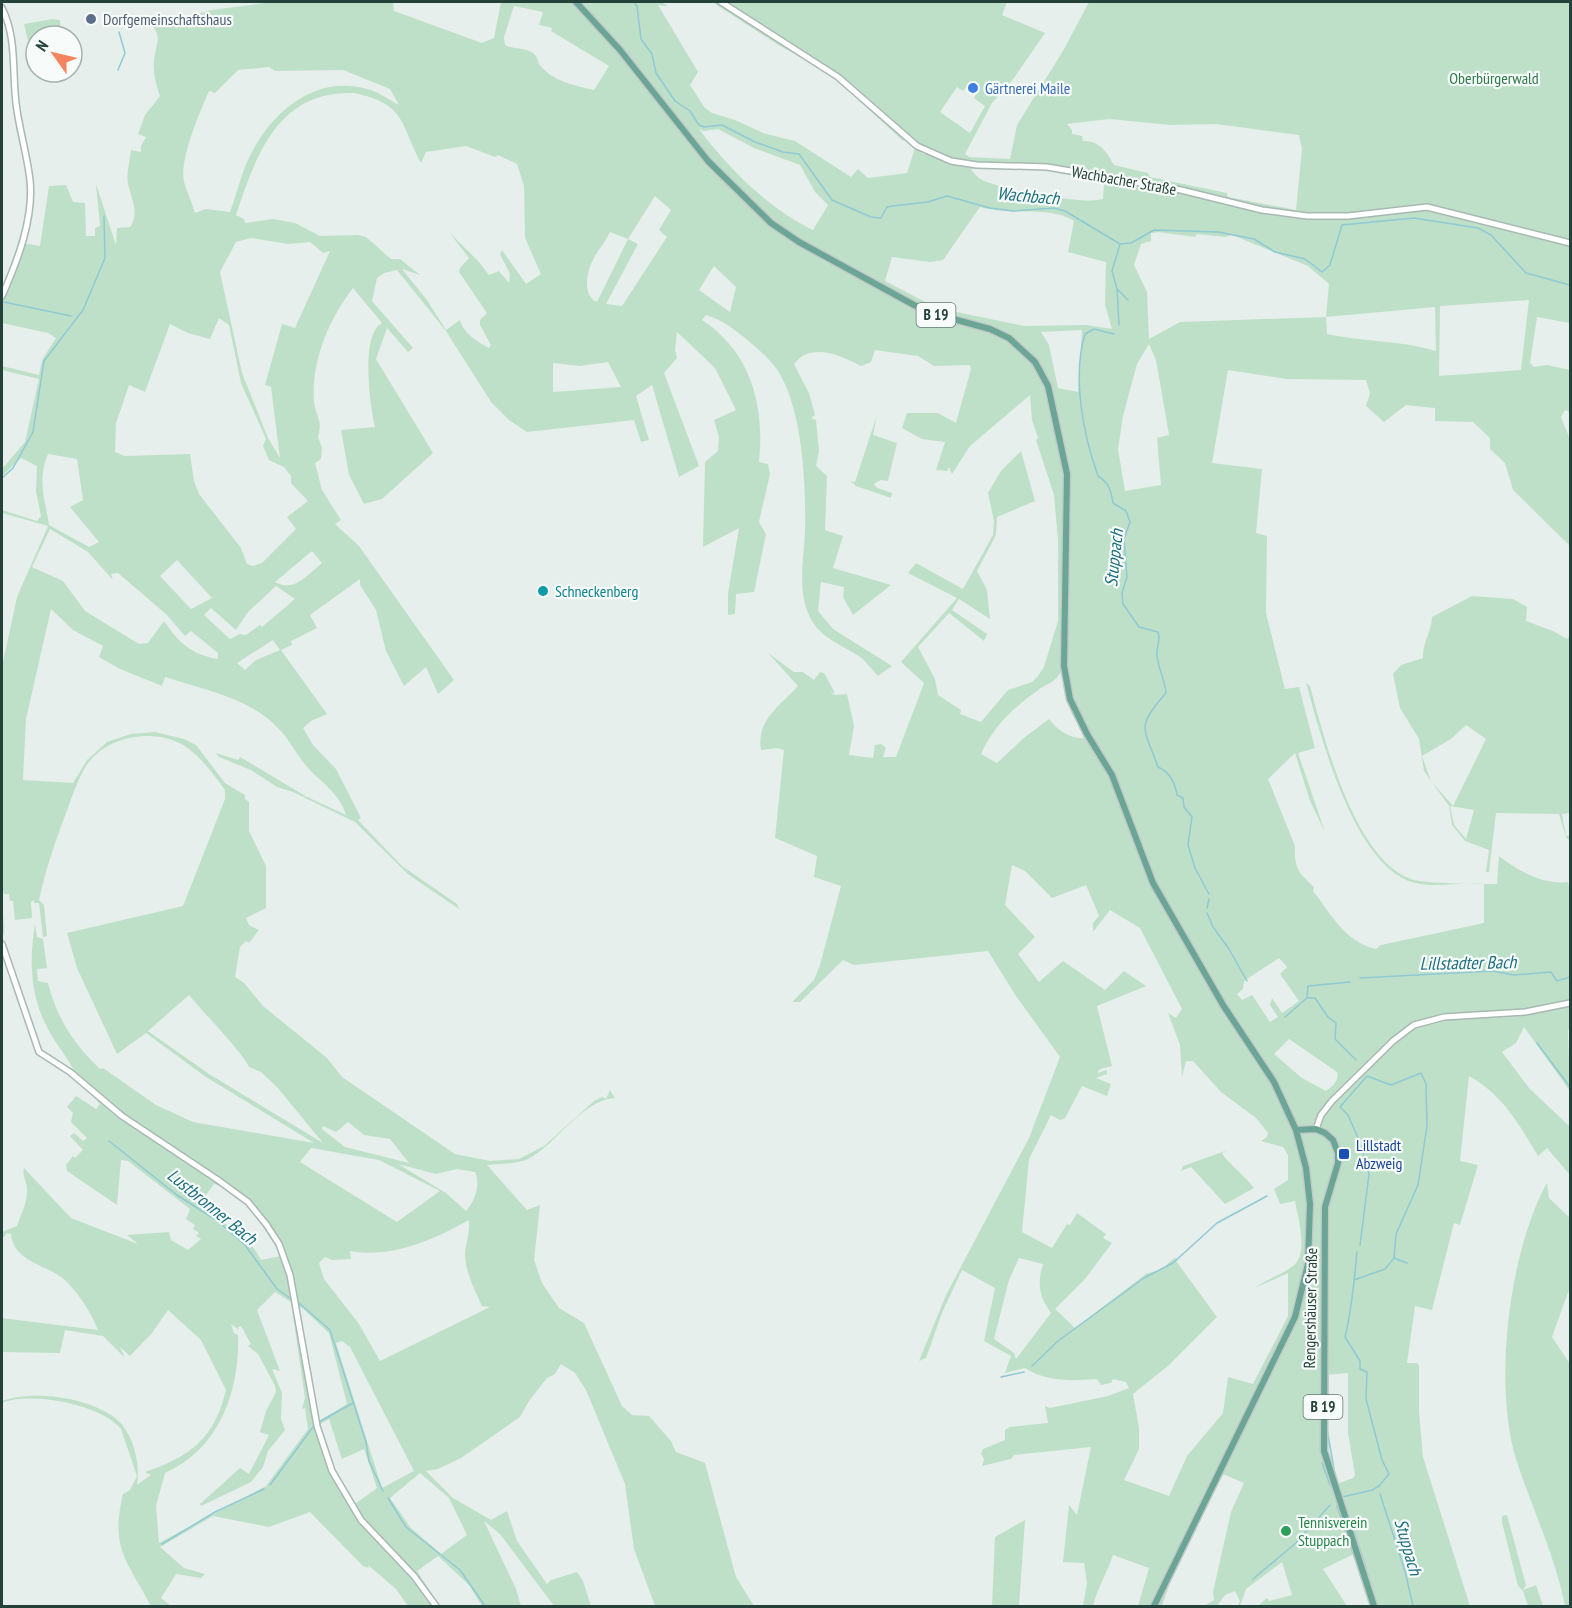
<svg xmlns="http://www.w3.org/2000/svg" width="1572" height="1608" font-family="'PT Sans Narrow',sans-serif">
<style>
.green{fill:#bfe0c8;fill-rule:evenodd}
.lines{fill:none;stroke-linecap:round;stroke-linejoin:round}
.stream{stroke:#8ec9d4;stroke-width:1.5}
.minor-casing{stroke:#a8b8b2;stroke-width:8}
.major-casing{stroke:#c2cac8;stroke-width:9}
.minor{stroke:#fff;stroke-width:5}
.major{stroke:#6aa596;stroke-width:6}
.service-dot{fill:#5c6f8a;stroke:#f7fbf9;stroke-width:2}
.shop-dot{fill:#3f7fe0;stroke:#f7fbf9;stroke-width:2}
.culture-dot{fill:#0f9aa8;stroke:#f7fbf9;stroke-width:2}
.transit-dot{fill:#1a4fb4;stroke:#f7fbf9;stroke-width:2}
.leisure-dot{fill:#2e9e5b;stroke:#f7fbf9;stroke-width:2}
.labels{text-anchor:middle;stroke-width:4.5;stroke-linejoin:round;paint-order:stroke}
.shield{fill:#f7fbf9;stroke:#637a73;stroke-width:1.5}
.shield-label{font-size:15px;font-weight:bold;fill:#24423a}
.service-label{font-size:16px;fill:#4e5e75;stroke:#f7fbf9;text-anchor:start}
.park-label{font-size:16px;fill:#2d7a4b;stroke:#f7fbf9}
.shop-label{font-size:16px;fill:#366cbe;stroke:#f7fbf9;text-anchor:start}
.street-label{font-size:16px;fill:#24423a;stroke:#f7fbf9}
.culture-label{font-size:16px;fill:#0d838f;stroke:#f7fbf9;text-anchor:start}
.transit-label{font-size:16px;fill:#164399;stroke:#f7fbf9;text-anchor:start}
.leisure-label{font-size:16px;fill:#27864d;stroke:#f7fbf9;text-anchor:start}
.water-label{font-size:18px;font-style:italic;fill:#1c6f80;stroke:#f7fbf9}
</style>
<rect width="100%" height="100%" fill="#e6efeb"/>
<path class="green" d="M393 2 394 11 482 43 494 38 501 2H498H662L668 6 658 5 698 72 690 85 705 108 712 113 735 120 763 133 795 141 851 177 858 169 868 178 907 173 915 148 924 155V151L905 137 903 141 835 78 816 65 780 46 712 2H1007L1002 15 1045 33 1014 78 992 103 965 154 969 157 1010 159 1017 125 1063 51 1089 2H1570V323L1537 317 1530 363 1534 367 1547 365 1570 370V412L1565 410 1561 417 1570 439V546L1513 490 1505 463 1490 449V438L1473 422 1435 421V408L1406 405 1384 422 1366 406 1370 393 1366 380 1287 379 1228 370 1212 463 1262 469 1256 533 1267 536 1266 613 1285 689 1299 687 1315 748 1298 753 1325 832 1310 801 1295 753 1268 779 1295 846C1294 869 1299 873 1314 887L1313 891C1332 915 1345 942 1376 949L1381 945 1484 923V884C1462 882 1436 888 1415 883 1354 868 1321 736 1306 683L1310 686C1324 738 1355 860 1411 879 1425 884 1479 884 1497 884L1499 856C1518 871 1544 885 1568 882L1570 892V1026L1568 1031 1570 1091 1524 1027 1516 1043 1502 1052 1529 1088 1570 1127V1175L1547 1148 1538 1156C1519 1124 1502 1094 1469 1076L1460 1161 1478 1165 1460 1225 1454 1223 1432 1310 1415 1306 1407 1363H1417L1419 1366V1412L1423 1457 1470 1606H1374L1356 1553 1323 1569 1347 1606H1258L1267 1598 1269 1601 1292 1595 1282 1562 1246 1589 1240 1606H1238L1240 1601 1235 1591 1225 1595 1217 1606H1204L1214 1600 1213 1592 1231 1512 1244 1483 1223 1474 1175 1568 1162 1606H1138L1149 1568 1113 1555C1107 1573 1098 1587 1093 1606H1083L1087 1583 1084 1563 1063 1562 1069 1505 1077 1515 1091 1447 1014 1455 1011 1459 982 1466 984 1459 981 1454 983 1449 1005 1440V1430L1010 1427 1048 1423 1045 1406 1050 1408 1108 1396 1129 1388 1126 1382 1113 1379 1111 1383 1101 1385 1097 1379C1072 1381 1046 1382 1025 1368L1005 1373 1011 1356 984 1341 995 1288 962 1270 942 1313 926 1358 919 1361 946 1295 1029 1138 1060 1057 1016 996 988 951 854 965 843 960 800 1002H792L814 980 820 965 841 886 814 877 817 856 775 838 784 750 778 748 761 750C756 720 780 706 798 686L768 653 794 672H803L814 680 820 672 824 673 835 693 830 692 835 695 847 694 854 726 849 755 873 758 875 745 881 744 886 748 883 757H896L924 683 901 662 957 598 908 573 916 563 963 589 993 535 994 521 988 493 1001 471 1021 451 1035 501 997 517 996 535 977 571 987 590 990 619 959 599 952 610 987 634 984 641 949 613 918 647 935 679 938 695 961 710 960 714 981 722 1008 690 1032 682 1038 676 1044 667 1058 621V540L1054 495 1036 440 1038 438 1032 420 1030 395 970 446 952 474 949 467 947 471 936 470 945 442 922 439 902 428 907 413H938L956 423 971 369 970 365 934 366 918 356 875 350 871 362 861 366C842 356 811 341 794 364L809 393 815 415 811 418 816 420 819 451 816 466 827 476 825 530 843 536 833 568 891 585 853 615 843 597 844 587 821 582 818 611 833 629 892 666 878 676C872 670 866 661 859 656 843 646 822 638 812 621 796 595 804 559 805 531 806 486 803 418 782 378 774 362 758 349 745 338 731 327 722 320 706 315L702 320C751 352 765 406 759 462L768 464 770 474 759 522 766 534 754 592 736 594 735 614 728 615V593L739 528 703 547 705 462 718 451 719 437 714 420 736 410 715 368 677 332 675 350 677 358 664 373 699 466 679 477 652 385 636 396 649 440 641 442 634 420 527 432 509 420 491 402 446 331 397 270 384 273 377 278 372 301 413 348 408 352 387 328 376 359 433 453 382 499 364 504 349 475 341 430 375 427C370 405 360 335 382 323L353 288C329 319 311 361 314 402 316 418 323 419 318 437L322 448 321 459 315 463 322 490 341 520 335 524 359 546 454 680 438 694 426 667 404 686 386 651 376 610 360 585V579L310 615 317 628 291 641 292 645 281 650 327 714 311 721 303 728 313 745 336 769 361 818 358 820 402 866 457 904 459 909 409 875 355 822 293 792 277 787 251 770 219 757 216 753 238 760 240 757 307 797 346 815C340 794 323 784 309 769 297 756 290 740 278 728 250 698 202 689 165 677L162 686 120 669 99 657 103 646 73 630 51 609 26 719 23 780 73 783 87 760 107 742 131 734 155 732 184 739 196 745 225 783 245 795V799L249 802V831L266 866V908L246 918 249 925 259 930 249 943 246 941 240 947 235 977 244 983 263 1006 327 1058 342 1077 455 1154 490 1161 519 1159 544 1146 594 1101 602 1097 606 1099 610 1090 615 1098C580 1101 558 1143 528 1159 517 1164 499 1164 487 1165L527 1210 540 1205 534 1260 542 1283 559 1308 584 1323 622 1406 632 1415 649 1416 671 1441 676 1452 705 1463 736 1577 754 1606H655L634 1549 625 1484 586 1390 575 1373 561 1364 555 1374 547 1378 529 1401 520 1417 461 1458 438 1469 426 1471 453 1498 491 1520 507 1511 517 1541 547 1584 551 1580 577 1572 583 1581 591 1606H554L500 1534 484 1521 516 1589 521 1606H482L469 1585 438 1556 417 1571 440 1606H408L396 1589 368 1565 369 1568 363 1566 310 1512 269 1527 213 1516 160 1547 184 1568 205 1574 201 1578 176 1574 161 1598 171 1606H151C127 1560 110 1549 123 1494L130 1490 137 1476 121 1429C101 1404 30 1391 2 1403V1401C33 1390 86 1397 114 1417 133 1431 141 1464 137 1485L151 1475 145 1472C191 1456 214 1439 226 1390L201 1340 168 1310 152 1333 130 1356 120 1347 125 1358 103 1336 65 1330 60 1353 2 1352V1318L98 1330C90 1311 80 1295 65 1280 48 1265 13 1262 11 1234L7 1233 2 1239V1232L17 1226C21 1215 28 1201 27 1188 26 1180 22 1176 24 1168L71 1218 138 1244 127 1235 169 1232 171 1240 188 1250 201 1239 196 1236 199 1233 193 1229 195 1225 186 1219 190 1209 128 1161 121 1160 117 1205 67 1171 66 1165 73 1156 75 1158 83 1150 70 1136 74 1133 83 1141 87 1138 71 1122 73 1113 67 1107 76 1096 96 1109 100 1104 70 1072H75C67 1057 56 1044 48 1029 30 996 29 960 35 924L37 937 43 939 47 968 37 969 38 981 48 983C57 1019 74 1044 100 1069L103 1068 156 1105 193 1122 314 1143 206 1077 146 1033 117 1054 77 968 67 933 183 906 225 799V790C215 776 203 760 189 749 159 726 106 735 86 766 78 779 73 794 68 808 56 839 46 868 39 900L44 905 47 936 43 937 39 903H34V900L31 902 32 918 15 920 13 901H10L9 894H4L2 889 4 931 2 942V667L17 597 48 526 2 513V510L37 521 41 516 36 491 37 466 21 458 2 476V469L25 442 39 379 2 370V366L39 375 42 360 56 338 48 333 2 323V296L21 243 40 246 49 186 66 185 73 202 85 203 86 236H95V228L100 226 96 184 116 245 117 228 130 227C140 213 131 198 128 184 126 175 130 160 131 150L141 152V146L146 137 138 134 145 115 160 96C156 85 153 72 154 61 156 41 164 38 148 20L159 14 177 19 212 10 265 3ZM514 6 543 12 539 25 552 28 551 31 609 66 594 90C576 86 551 81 539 64 538 62 537 56 535 55 528 47 514 50 505 45L504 37ZM269 67 275 71 343 70 390 89 399 105C389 100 379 92 367 89 316 75 274 110 252 152 242 170 237 193 230 212L206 209 195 213C192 202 187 192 184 182 179 159 200 112 209 91L215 93 238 70ZM967 86 977 92 974 98 985 106 970 133 940 112 957 87 963 91ZM354 93C406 104 400 123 421 163L426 152 466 146 495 157 498 155 517 164 524 186 525 238 541 274 526 284 502 250 500 254 510 274 509 283 499 271 489 275 479 262 449 232 469 258 460 268 459 272 487 313 480 320V325L491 345 489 348C478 342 463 333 460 320L446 330 427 300 402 269 420 275 400 259H391L366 237 358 235 320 236 295 223 273 219 245 223 244 219 236 215C256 155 278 90 354 93ZM1109 119 1170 125 1216 124 1299 135 1302 149 1296 210 1228 197 1227 193 1150 177 1148 173 1114 165C1106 151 1100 141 1083 141L1082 136 1072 134V130L1067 124ZM699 129 704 131 718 129 754 148 800 165 815 192 828 205 813 230C767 207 730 170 699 129ZM971 169C1015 165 1063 169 1104 185L1103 199C1084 205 1010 190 990 183 982 181 975 176 971 169ZM655 196 671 210 659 230 667 237 622 306 606 304 638 244 628 239ZM980 207C1010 216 1050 205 1074 221L1068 252 1106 262 1105 305 1112 329 1086 325 1024 326 937 308 885 281 892 257 930 262 943 260ZM610 232 628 239 597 302C583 297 586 273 592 262 596 252 605 243 610 232ZM1158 232 1195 237 1197 234 1225 237 1232 235 1308 266 1329 284 1326 317 1180 322 1149 339 1147 292 1134 265 1141 244 1151 241V233ZM251 238 289 244 310 242 323 253 330 251 295 328 282 324 265 385 271 387 280 458 268 438 242 373 220 272 236 242ZM714 266 736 287 730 312 699 290ZM1529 300 1521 370 1439 376 1440 306ZM1435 307 1436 351C1400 340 1363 342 1327 334L1326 317ZM219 318 229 325 241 383 266 439 263 446 269 460 284 467 291 476V483L308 501 287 517 296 529 262 563 253 566 247 564 241 548 199 494 194 481 190 454 125 456 115 452 116 423 129 385 145 392 170 324 188 333 210 339ZM1082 330 1078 392 1058 388 1049 345 1041 332ZM1149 344 1156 360 1169 435 1157 438 1161 485 1125 491 1118 449 1123 416 1137 364ZM608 362 621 387 553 392V363L580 366ZM48 454 77 459 83 500 70 507 99 542 89 547 49 525C45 499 37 480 48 454ZM50 529 88 552 113 580 111 574 118 573 167 615 185 636 191 631 218 653V659C192 655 178 642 164 621L148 643 139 644 85 611 63 581 32 567ZM312 551 322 563C307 575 294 593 275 582ZM177 560 212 598 191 609 160 576ZM276 586 295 599 262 627 260 625 246 635 240 634 230 639 204 615 211 608 236 630 248 612ZM273 640 280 650 256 660 245 670 237 663ZM1064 667 1073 708 1089 738C1072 740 1059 732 1049 719L1025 737 997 763 981 754C993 727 1013 708 1037 691 1050 681 1054 685 1064 667ZM1012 865 1025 871 1052 898 1086 885 1099 916 1093 923V932L1110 910 1140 928 1182 1009 1176 1018 1168 1013 1180 1045 1182 1077 1186 1061H1193L1221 1092 1256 1118 1268 1133 1267 1137 1261 1141 1283 1147 1288 1155V1180L1274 1189 1280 1204 1295 1201C1298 1218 1309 1254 1293 1266 1281 1275 1267 1279 1255 1288L1288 1273V1316L1253 1384 1228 1377 1223 1413 1187 1456 1169 1496 1124 1480 1139 1449V1428L1133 1394 1169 1365 1217 1317 1176 1261 1178 1259 1174 1258 1162 1269 1146 1274 1075 1328 1055 1309 1085 1279 1112 1243 1103 1238 1106 1234 1077 1213 1070 1225 1067 1224 1052 1248 1022 1232 1029 1159 1051 1115 1060 1120 1065 1118 1082 1086 1107 1096 1111 1084 1096 1078 1107 1074V1070L1097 1073 1100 1069 1112 1066 1097 1006 1146 986 1124 971 1105 990 1063 961 1039 982 1018 954 1035 937 1005 905ZM1279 958 1287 967 1280 974 1299 1001 1282 1013 1272 998 1270 1005 1278 1017 1270 1022 1252 995 1242 1000 1237 994 1243 989 1244 981ZM189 995C200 1009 245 1055 249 1067L261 1072 277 1087 323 1143 209 1074 148 1031ZM1289 1039 1337 1072C1340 1080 1332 1087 1326 1091L1302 1078 1274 1054ZM348 1122 364 1135 390 1139 409 1163 345 1147 322 1129 323 1126 336 1132ZM311 1148 379 1160 440 1191 397 1222 300 1162ZM398 1164 436 1174 457 1169 475 1172C481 1184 475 1201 466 1211L446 1193ZM214 1184C240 1189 272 1230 281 1256L261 1260C250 1236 219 1220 199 1205ZM469 1220C470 1233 466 1242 465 1254 465 1271 475 1291 482 1306L490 1307 380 1361 359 1324 324 1279 319 1263 325 1257 332 1260 351 1259 350 1251C391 1259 435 1239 469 1220ZM1019 1258 1043 1264C1037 1283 1039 1297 1051 1313L1016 1359 1014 1353 994 1339 1009 1280ZM275 1292 291 1302 305 1398 302 1409 305 1408 308 1429 266 1486 159 1543 156 1506 165 1473C219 1449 240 1392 238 1335L234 1333 231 1324 239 1330 238 1327 241 1326 251 1344 248 1346 258 1354 275 1386 276 1392 266 1411 260 1432 269 1435 249 1474 240 1468 200 1504 201 1506 251 1482 263 1467 268 1451 285 1430 281 1419 282 1393 272 1369 280 1371 257 1310ZM301 1307 329 1333 347 1404 317 1422 297 1314ZM342 1341 350 1347 414 1471 382 1488 336 1343ZM1348 1373V1433L1355 1475 1353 1478 1334 1485 1323 1439 1324 1375ZM329 1419 342 1459 364 1449 377 1488 355 1504 348 1502 323 1448 317 1426ZM420 1473 449 1498 467 1535 441 1554 411 1528 390 1498Z
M53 19 60 20 61 36H36L34 45H29L24 24Z
M877 415 873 435 897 443 888 481 881 480 874 484 877 488 892 493 891 498 856 486 850 481 855 482Z
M1472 596 1513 599 1527 607 1526 621 1553 631 1567 639 1570 636V813L1562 814 1566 836 1570 835V841L1566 837 1559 814 1496 813 1489 872H1486L1489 850 1465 841 1452 825 1449 806 1424 771 1419 739 1400 708 1393 674 1401 665 1423 658C1423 640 1431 634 1432 617ZM1466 725 1486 739 1453 806 1431 781 1422 756 1451 739ZM1450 806 1474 810 1466 839 1454 825Z
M1228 1150 1222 1153C1227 1162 1246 1177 1254 1188L1225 1204 1191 1167 1181 1171 1183 1166Z
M1547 1183 1549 1198 1570 1218V1287L1552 1337 1570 1364V1606H1565C1555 1555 1532 1509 1516 1459 1493 1384 1509 1251 1547 1183Z
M1507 1515 1526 1585 1523 1590 1536 1585 1543 1606H1528L1523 1591 1518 1586 1502 1522V1516Z
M1025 1520 1019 1606H992L995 1537Z"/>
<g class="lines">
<path class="stream" d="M634 2 637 6 641 39 652 54 656 73 675 101 690 111 699 125 704 127 722 125 755 142 783 152 799 154 832 200 871 217 881 218 887 207 892 206 928 202 947 196 990 208 1013 211 1054 208 1065 211 1120 244 1131 243 1154 230 1218 232 1254 239 1275 252 1305 259 1322 272 1330 265 1342 225 1414 218 1478 228 1491 235 1526 273 1570 285
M118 70 125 53 119 32
M1117 289 1128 300
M4 302 71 316
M1119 325 1117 289 1112 271 1120 244
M1114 334 1094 329 1085 334C1072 377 1083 434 1098 476 1109 483 1111 490 1113 503L1126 511 1130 522 1124 539 1127 577 1122 593 1123 604 1139 627 1158 632C1161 641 1156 647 1157 656 1158 668 1165 680 1166 693 1135 728 1144 727 1158 767 1170 772 1175 783 1177 795L1183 798 1184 807 1192 817 1188 845 1195 868 1209 894
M2 478 13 468 33 432 44 361 83 310 105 258 104 216
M1207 908 1209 899
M1207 913 1213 927 1229 949 1247 981
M1360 978 1493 971 1514 975 1551 972 1557 981 1570 977
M1307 997 1308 986 1350 982
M1285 1017 1307 998H1315L1328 1017 1336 1023 1335 1039 1356 1060
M1537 1043 1570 1087
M109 1141 177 1195 219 1222 245 1245 277 1289 290 1298
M1360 1245 1369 1174 1361 1145
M1357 1252C1354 1282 1352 1309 1345 1337L1360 1361V1369L1367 1372 1366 1399 1382 1460 1389 1474 1378 1487
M1394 1258 1407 1263
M1354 1280 1385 1269 1394 1258 1396 1234 1418 1185 1427 1126 1426 1084 1421 1073 1391 1085 1367 1076 1340 1107 1348 1115 1358 1138
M299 1303 330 1330 366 1442 369 1461 383 1491
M1032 1366 1058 1341 1144 1278 1173 1263 1217 1223 1267 1196
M1001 1377 1024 1372
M319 1422 353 1403
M1327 1423 1328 1378
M1327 1429 1335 1475
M1322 1463 1330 1485
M270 1485 313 1427
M1339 1487 1345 1507
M1380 1494 1405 1571 1413 1606
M1342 1497 1373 1490 1378 1486
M388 1498 406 1527 460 1570 485 1606
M1337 1506 1369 1600
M1350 1519 1366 1568
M162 1544 215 1512 264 1489
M1253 1579 1296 1543 1330 1505"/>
<g class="minor-casing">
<path id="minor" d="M721 2 838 77 917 146 951 161 977 165 1047 167 1181 190 1262 210 1307 216H1348L1427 207 1570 243
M2 8C17 38 12 71 16 103 19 129 27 154 30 180 34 219 17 262 2 296
M2 944 39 1052 70 1072 122 1116 218 1180 248 1202 266 1224 279 1244 290 1275 317 1426 332 1471 361 1520 414 1576 436 1606
M1316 1129 1321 1115 1332 1101 1393 1041 1414 1025 1444 1017 1525 1012 1570 1003"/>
</g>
<g class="major-casing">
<path id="major" d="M576 2 620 50 708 161 771 223 799 242 914 305 935 314 990 329 1009 338 1035 362 1048 386 1067 474 1064 666 1070 699 1087 734 1112 775 1153 883 1223 1005 1274 1082 1296 1130 1306 1168 1310 1204 1308 1264 1295 1317 1154 1606
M1296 1130 1316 1129 1325 1133 1333 1140 1338 1153V1163L1325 1207 1324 1451 1374 1606"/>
</g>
<use href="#minor" class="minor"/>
<use href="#major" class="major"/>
</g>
<circle class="service-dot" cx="91" cy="19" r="6"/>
<circle class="shop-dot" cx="973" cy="88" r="6"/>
<circle class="culture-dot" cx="543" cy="591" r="6"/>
<rect class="transit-dot" x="1338" y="1148" width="12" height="12" rx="3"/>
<circle class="leisure-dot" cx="1286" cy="1531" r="6"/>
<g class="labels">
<g class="shield">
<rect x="916.5" y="303" width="39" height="24" rx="4.5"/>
<rect x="1303.5" y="1395" width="39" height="24" rx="4.5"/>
</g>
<g class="shield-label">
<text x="936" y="320">B 19</text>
<text x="1323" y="1412">B 19</text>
</g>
<g class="service-label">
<text x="103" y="25">Dorfgemeinschaftshaus</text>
</g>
<g class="park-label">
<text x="1494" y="84">Oberbürgerwald</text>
</g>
<g class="shop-label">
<text x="985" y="94">Gärtnerei Maile</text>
</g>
<g class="street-label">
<text transform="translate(1124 180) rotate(10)" y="6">Wachbacher Straße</text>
<text transform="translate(1310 1308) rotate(-89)" y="6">Rengershäuser Straße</text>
</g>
<g class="culture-label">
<text x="555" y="597">Schneckenberg</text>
</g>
<g class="transit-label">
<text x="1356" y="1151">Lillstadt<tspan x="1356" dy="18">Abzweig</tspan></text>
</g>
<g class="leisure-label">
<text x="1298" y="1528">Tennisverein<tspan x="1298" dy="18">Stuppach</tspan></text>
</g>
<g class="water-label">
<text transform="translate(1028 196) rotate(5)" y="6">Wachbach</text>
<text transform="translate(1114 558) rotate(-84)" y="6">Stuppach</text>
<text transform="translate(1468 963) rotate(-1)" y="6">Lillstadter Bach</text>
<text transform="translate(212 1207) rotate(39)" y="6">Lustbronner Bach</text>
<text transform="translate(1408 1547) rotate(74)" y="6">Stuppach</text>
</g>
</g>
<rect width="1572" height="1608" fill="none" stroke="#24423a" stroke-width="6"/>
<g transform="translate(54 54) rotate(304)"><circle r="28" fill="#f7fbf9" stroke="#a3b1ad" stroke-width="1.5"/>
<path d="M0-4.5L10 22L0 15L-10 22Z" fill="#f4845f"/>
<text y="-9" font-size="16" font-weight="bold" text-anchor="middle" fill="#24423a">N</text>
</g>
</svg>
